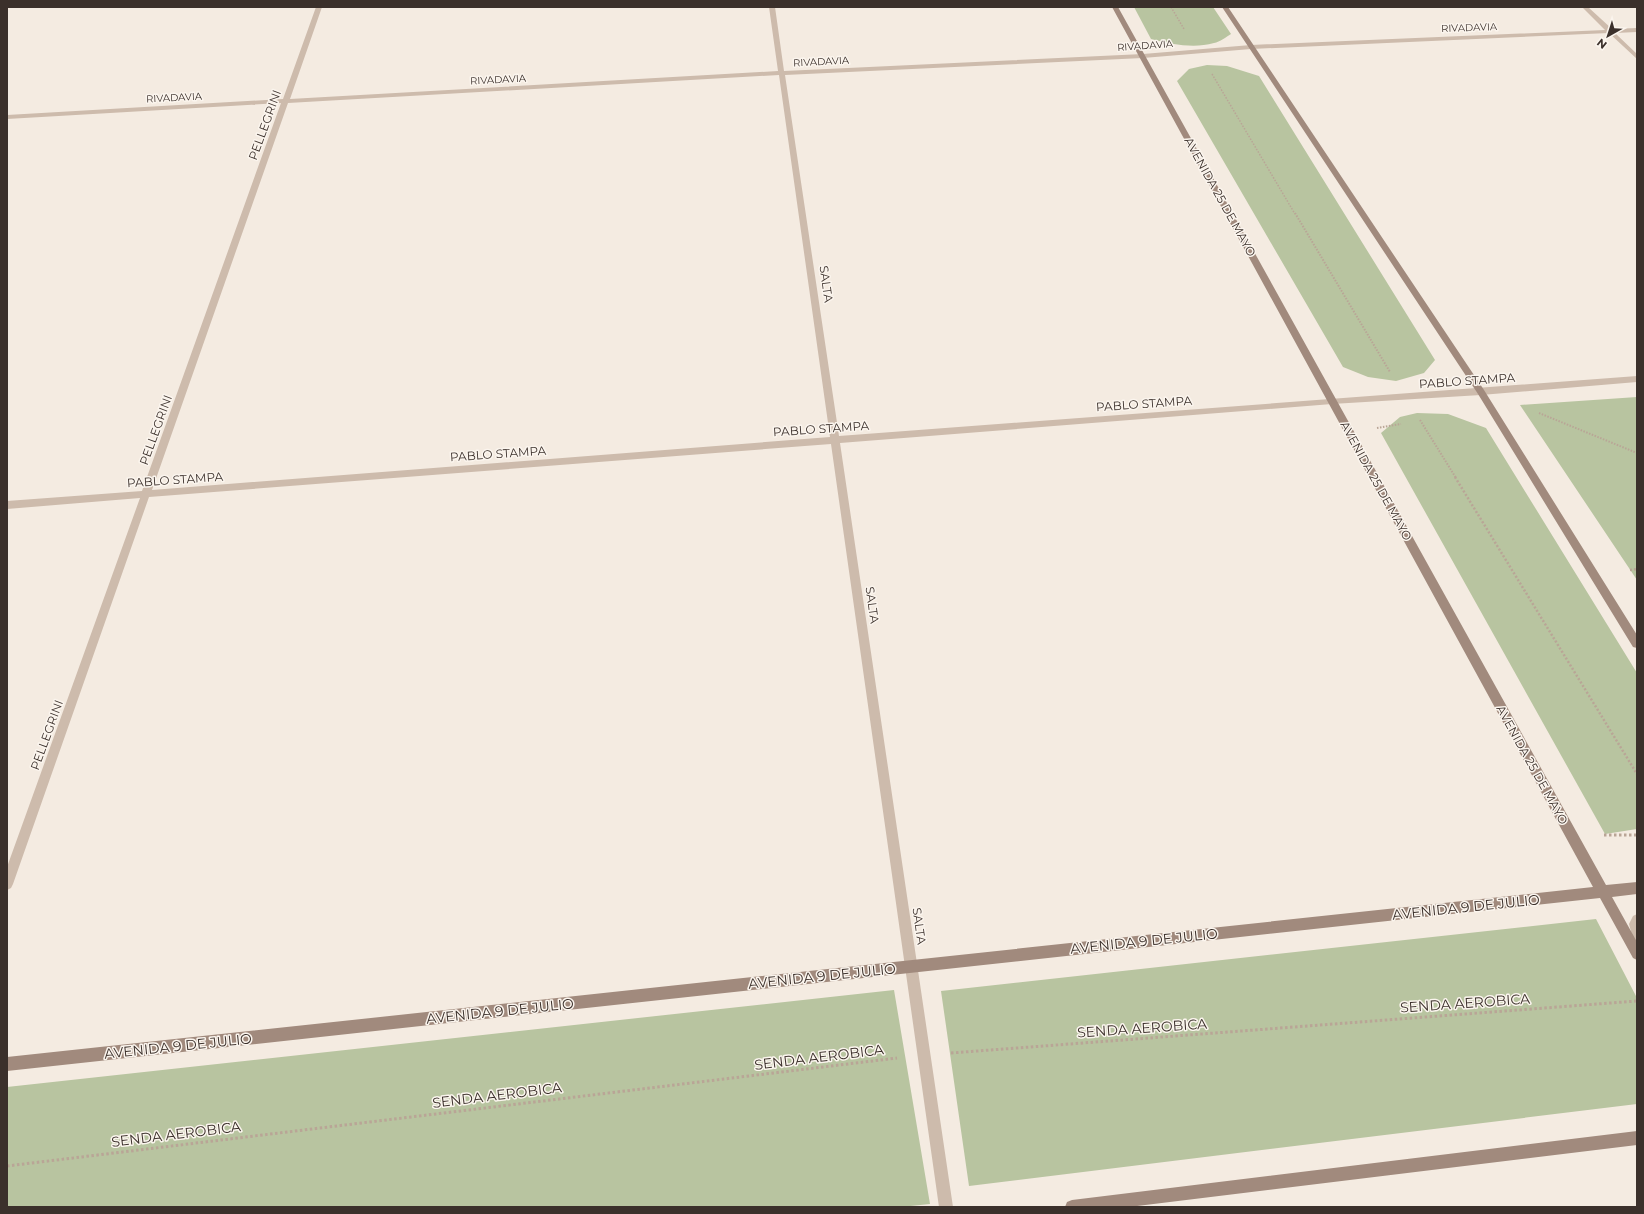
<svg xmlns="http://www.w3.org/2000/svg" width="1644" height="1214" font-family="Montserrat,sans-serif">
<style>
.green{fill:#b8c4a0}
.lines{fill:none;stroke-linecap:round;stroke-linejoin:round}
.path-far3{stroke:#b9a596;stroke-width:1.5;stroke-dasharray:1.5 1.5;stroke-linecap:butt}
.path-far2{stroke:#b9a596;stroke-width:2;stroke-dasharray:1.5 1.5;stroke-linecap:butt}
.path-far1{stroke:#b9a596;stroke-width:2.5;stroke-dasharray:2 2;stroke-linecap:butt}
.path{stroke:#b9a596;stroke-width:3;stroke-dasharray:2.5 2.5;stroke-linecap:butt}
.minor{fill:#cdbbac;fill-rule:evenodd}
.secondary{fill:#a18a7d;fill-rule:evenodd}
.labels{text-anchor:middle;stroke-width:3;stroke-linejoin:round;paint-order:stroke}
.far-street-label{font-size:10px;fill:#3b302b;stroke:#fbf5ee}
.street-label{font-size:12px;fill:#3b302b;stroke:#fbf5ee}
.near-street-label{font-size:14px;fill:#3b302b;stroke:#fbf5ee}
</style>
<rect width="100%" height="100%" fill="#f4ebe1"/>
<path class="green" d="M1134 7H1213L1231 34C1226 37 1220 42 1214 43 1193 49 1172 44 1151 39Z
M1207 65 1227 66 1259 76 1435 360 1424 373 1396 381 1368 377 1343 367 1177 81 1189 69Z
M1637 397V580L1520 405Z
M1417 413 1448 414 1486 428 1637 673V829L1605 834 1381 433 1400 417Z
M1596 919 1637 998V1104L969 1186 941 991Z
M894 990 930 1204 901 1207H7V1087Z"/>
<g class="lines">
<path class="path-far3" d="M1171 7 1184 29
M1212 74 1295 214"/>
<path class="path-far2" d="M1295 213 1390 372
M1539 413 1637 453
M1420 420 1456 478
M1377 428 1401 424"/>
<path class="path-far1" d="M1455 477 1637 774
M1630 570 1637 569"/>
<path class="path" d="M1604 835H1637
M951 1053 1637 1001
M7 1166 897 1058"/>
<path class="minor" d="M316 7H322L290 99 778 71 769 7H775L784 71 1143 54 1251 45 1605 30 1582 7H1588L1612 29 1637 28V32L1615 33 1637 54V59L1609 33 1251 49 1143 58 785 75 839 436 1637 376V382L1481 395 1332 404 840 443 953 1207H939L831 444 149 497 13 884 11 888 7 890V867L140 498 7 509V501L142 491 281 103 7 119V115L283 99ZM779 75 830 437 152 490 288 103Z
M1637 914V941L1633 939 1629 924 1633 916Z"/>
<path class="secondary" d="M1112 7H1118L1606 885 1637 882V894L1612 897 1637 942V960L1633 958 1600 898 7 1071V1057L1593 887Z
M1222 7H1228L1484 390 1637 635V648L1633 647 1478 394Z
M1637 1131V1145L1129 1207H1065L1067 1202 1072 1200Z"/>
</g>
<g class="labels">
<g class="far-street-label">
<text transform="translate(1469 27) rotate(-2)" y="4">RIVADAVIA</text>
<text transform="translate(1145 45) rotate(-4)" y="4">RIVADAVIA</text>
<text transform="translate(821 61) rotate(-3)" y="4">RIVADAVIA</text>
<text transform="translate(498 79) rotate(-3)" y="4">RIVADAVIA</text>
<text transform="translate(174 97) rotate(-3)" y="4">RIVADAVIA</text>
</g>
<g class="street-label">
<text transform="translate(265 125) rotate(-70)" y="4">PELLEGRINI</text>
<text transform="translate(1220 197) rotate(61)" y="4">AVENIDA 25 DE MAYO</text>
<text transform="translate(826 284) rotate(82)" y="4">SALTA</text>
<text transform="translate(1467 381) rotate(-4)" y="4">PABLO STAMPA</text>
<text transform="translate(1144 404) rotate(-4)" y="4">PABLO STAMPA</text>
<text transform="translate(821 429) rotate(-4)" y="4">PABLO STAMPA</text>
<text transform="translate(156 430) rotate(-70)" y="4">PELLEGRINI</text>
<text transform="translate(498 454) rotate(-4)" y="4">PABLO STAMPA</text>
<text transform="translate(175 480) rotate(-4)" y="4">PABLO STAMPA</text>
<text transform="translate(1376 481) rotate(61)" y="4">AVENIDA 25 DE MAYO</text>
<text transform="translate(872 605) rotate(82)" y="4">SALTA</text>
<text transform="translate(47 735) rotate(-70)" y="4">PELLEGRINI</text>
<text transform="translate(1532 765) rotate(61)" y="4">AVENIDA 25 DE MAYO</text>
<text transform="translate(919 926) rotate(82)" y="4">SALTA</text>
</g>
<g class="near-street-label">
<text transform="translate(1466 907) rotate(-6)" y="5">AVENIDA 9 DE JULIO</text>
<text transform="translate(1144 941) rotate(-6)" y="5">AVENIDA 9 DE JULIO</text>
<text transform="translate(822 976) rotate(-6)" y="5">AVENIDA 9 DE JULIO</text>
<text transform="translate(1465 1003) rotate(-4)" y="5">SENDA AEROBICA</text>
<text transform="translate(500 1011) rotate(-6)" y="5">AVENIDA 9 DE JULIO</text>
<text transform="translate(1142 1028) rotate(-4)" y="5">SENDA AEROBICA</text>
<text transform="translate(178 1046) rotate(-6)" y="5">AVENIDA 9 DE JULIO</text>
<text transform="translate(819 1057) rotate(-7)" y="5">SENDA AEROBICA</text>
<text transform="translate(497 1095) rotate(-7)" y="5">SENDA AEROBICA</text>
<text transform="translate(176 1134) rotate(-7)" y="5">SENDA AEROBICA</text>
</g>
</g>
<rect width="1644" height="1214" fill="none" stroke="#3b302b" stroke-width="16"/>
<g transform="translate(1608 36) rotate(219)" stroke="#fbf5ee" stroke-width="3" paint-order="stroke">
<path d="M0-3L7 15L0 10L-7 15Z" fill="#3b302b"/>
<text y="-6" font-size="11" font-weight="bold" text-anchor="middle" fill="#3b302b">N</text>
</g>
</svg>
